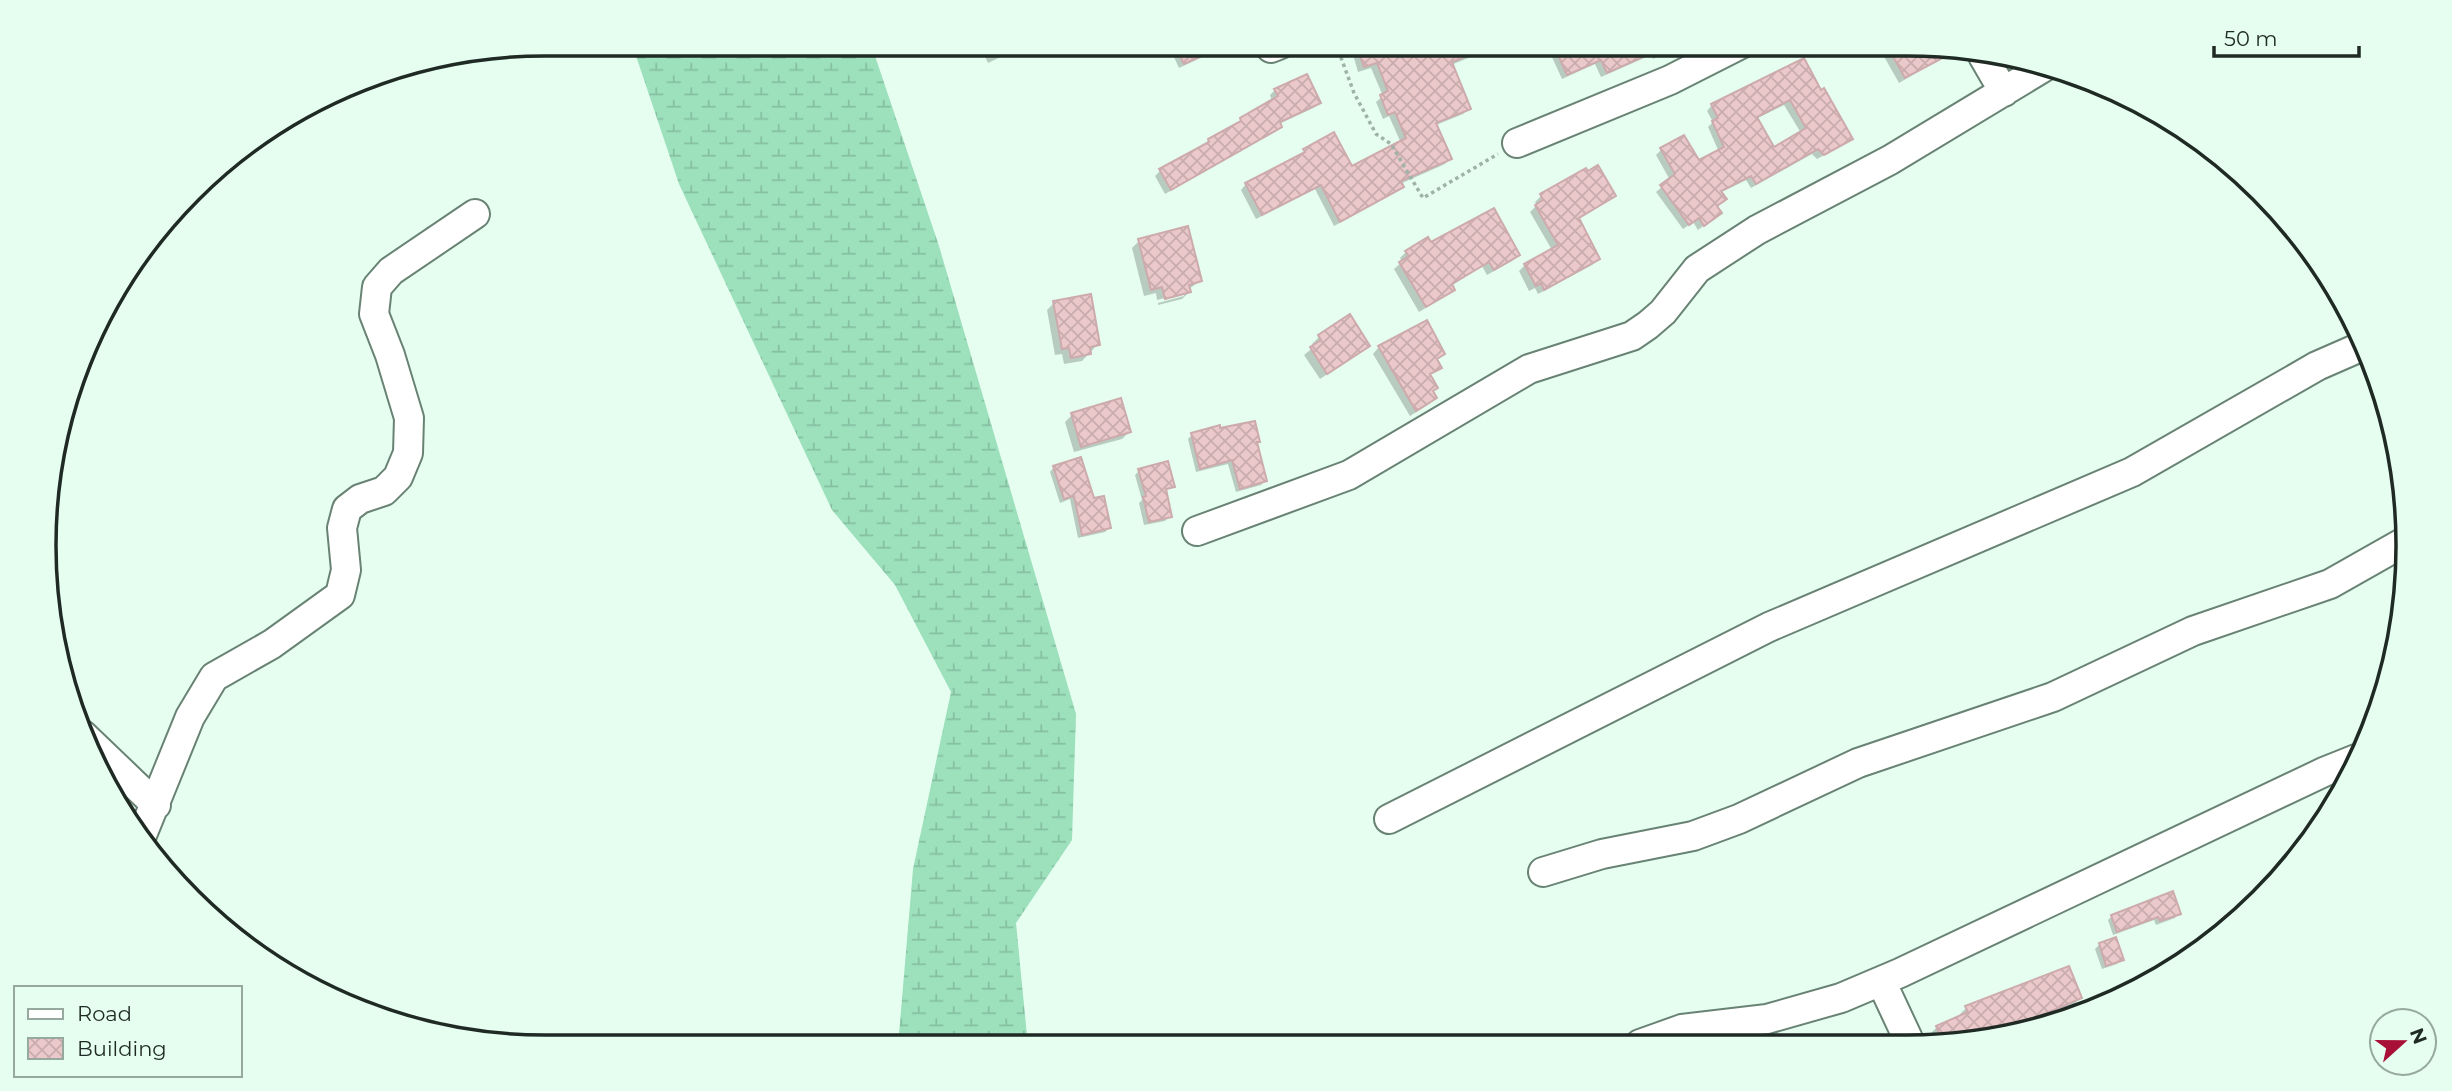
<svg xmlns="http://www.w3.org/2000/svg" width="2452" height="1091" font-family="Montserrat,sans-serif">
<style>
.wetland{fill:url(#wetland-marsh)}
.shadow{fill:#0003;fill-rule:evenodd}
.building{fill:url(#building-cross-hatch);stroke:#cdabac;stroke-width:2;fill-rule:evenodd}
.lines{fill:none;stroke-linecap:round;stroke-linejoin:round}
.minor-casing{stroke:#688374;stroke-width:32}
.path{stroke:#9fb2a7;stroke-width:3.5;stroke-dasharray:3.5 3.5;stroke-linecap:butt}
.minor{stroke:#fff;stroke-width:28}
.rim{fill:none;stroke:#1f2a24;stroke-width:3.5}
</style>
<defs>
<pattern id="wetland-marsh" width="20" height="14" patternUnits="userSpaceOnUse" patternTransform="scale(1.75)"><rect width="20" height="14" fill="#9ce0bc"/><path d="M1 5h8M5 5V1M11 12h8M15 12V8" fill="none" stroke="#86c0a1"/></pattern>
<pattern id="building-cross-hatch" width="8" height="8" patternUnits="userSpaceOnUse" patternTransform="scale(1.75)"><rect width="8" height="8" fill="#ebc8ca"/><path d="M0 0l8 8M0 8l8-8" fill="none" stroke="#c9acad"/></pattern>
</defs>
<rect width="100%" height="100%" fill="#e6fef0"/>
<path class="wetland" d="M632 44H871L939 246 1076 714 1072 840 1016 923 1028 1046H898L913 869 951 692 895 585 832 510 679 184Z"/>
<path class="shadow" d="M979 44H1028L988 63Z
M1168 44H1210L1213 49 1209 54 1179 68Z
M1350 44H1487L1482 46 1483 48 1478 54 1451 65 1469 109 1463 114 1436 125 1450 158 1445 164 1400 184 1402 187 1396 192 1334 226 1315 189 1256 219 1241 190 1246 184 1299 156 1305 150 1352 169 1401 143 1389 116 1383 119 1376 102 1383 96 1371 68 1358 72Z
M1546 44H1627L1629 47 1636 44H1686L1653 59 1651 55 1601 77 1595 64 1562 79Z
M1874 44H1907L1953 51 1899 83 1882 53 1879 54Z
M1275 90 1318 103 1313 108 1279 124 1280 126 1275 132 1165 194 1155 176 1160 171 1272 101 1270 95Z
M1820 92 1851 139 1845 144 1817 159 1812 154 1751 188 1746 180 1720 193 1714 218 1698 230 1693 222 1683 229 1656 192 1670 180 1656 155 1661 150 1698 163 1719 152 1708 127 1713 122 1707 111 1712 105ZM1784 105 1801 133 1773 149 1756 119Z
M1541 196H1614L1578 219 1598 259 1592 265 1538 294 1535 288 1529 291 1519 271 1525 265 1552 250 1530 212 1537 205 1535 202Z
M1139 241 1200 281 1189 289V292L1182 299 1158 305V303L1184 296V293L1157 300 1156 293 1144 296 1132 248Z
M1430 244 1518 255 1512 261 1487 275 1482 266 1451 286 1453 289 1447 295 1419 312 1394 269 1402 262 1400 258 1406 252Z
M1054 303 1098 344 1082 361 1064 364 1062 354 1055 355 1047 310Z
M1349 317 1368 346 1320 379 1304 355 1314 347 1312 344 1319 337Z
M1379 347 1443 354 1436 361 1440 367 1429 376 1435 398 1429 404 1410 416 1373 354Z
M1072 415 1129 432 1122 439 1074 452 1065 422Z
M1192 435 1258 441 1255 444 1265 481 1261 485 1236 492 1228 464 1196 472 1188 439Z
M1054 467 1093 500 1109 528 1105 532 1078 538 1070 499 1060 503 1050 472Z
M1139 471 1173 486 1164 492 1170 516 1165 521 1144 525 1139 503 1142 500 1135 475Z
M2179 913 2175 918 2156 925 2154 920 2113 935 2108 920 2112 916Z
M2115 940 2122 959 2117 964 2102 969 2095 949 2099 945Z
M2161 969 2163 973 2141 987 2139 981 2143 977Z
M2080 998 2074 1004 2053 1012 2055 1018 1972 1043H1935L1931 1033 1937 1027 1961 1017 1960 1014 1966 1008Z"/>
<path class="building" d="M1174 44H1228L1184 64Z
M1356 44H1496L1452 62 1471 109 1436 123 1452 159 1401 181 1404 187 1340 222 1321 185 1262 215 1245 183 1305 152 1303 149 1334 132 1352 166 1406 138 1395 112 1388 115 1380 95 1388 91 1377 63 1364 67Z
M1553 44H1672L1607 73 1601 60 1567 75Z
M1886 44H1907L1954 52 1905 78Z
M1804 58 1821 90 1824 88 1853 139 1824 155 1818 149 1756 184 1751 176 1721 191 1727 199 1717 206 1722 213 1704 226 1699 218 1689 225 1660 185 1675 174 1660 148 1684 135 1699 160 1724 147 1712 121 1718 118 1711 104ZM1790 100 1806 128 1774 147 1757 117Z
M1307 74 1321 103 1280 122 1282 127 1171 190 1159 169 1209 142 1208 139 1241 121 1240 118 1278 96 1274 89Z
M1598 165 1616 196 1579 218 1600 259 1544 290 1541 283 1536 286 1524 264 1558 245 1535 205 1543 200 1540 194 1586 168 1588 171Z
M1494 208 1520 255 1494 270 1489 262 1452 284 1455 290 1426 307 1399 262 1409 256 1405 251 1428 237 1431 242Z
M1188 226 1202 281 1189 285 1191 292 1165 299 1162 287 1151 290 1138 239Z
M1091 294 1100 345 1090 347 1091 354 1071 358 1069 348 1062 349 1053 301Z
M1350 314 1370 346 1327 374 1310 347 1321 340 1318 335Z
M1427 320 1445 354 1437 359 1442 368 1430 374 1438 388 1433 391 1437 398 1416 411 1378 346Z
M1121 398 1131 432 1081 447 1071 413Z
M1255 421 1260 442H1257L1267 481 1240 489 1232 460 1200 469 1191 433 1220 425V428Z
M1081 457 1094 498 1104 496 1111 528 1082 535 1074 496 1064 499 1053 466Z
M1168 461 1175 487 1166 489 1172 517 1149 522 1143 497 1146 496 1138 469Z
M2173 891 2181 914 2160 921 2158 917 2117 932 2111 915Z
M2116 937 2124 960 2106 966 2099 943Z
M2069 966 2082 998 1985 1039 1972 1043H1943L1936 1026 1968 1012 1965 1006Z"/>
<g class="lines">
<g class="minor-casing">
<path id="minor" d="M1271 48 1281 44
M1983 56 2004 92
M1517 143 1670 80 1741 44
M1197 531 1349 475 1529 369 1632 336 1648 325 1663 312 1697 269 1757 230 1890 160 2044 67
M83 735 156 805
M1389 819 1769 627 2132 472 2317 366 2365 345
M142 835 190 717 214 677 272 644 340 595 346 570 342 528 347 509 360 499 384 491 398 477 408 453 409 418 390 355 374 314 377 287 391 271 475 214
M1543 872 1602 854 1693 836 1739 819 1858 763 2053 697 2193 631 2330 584 2406 541
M1881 981 1910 1043
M1640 1044 1682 1029 1767 1019 1841 998 1900 973 2326 771 2356 759"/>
</g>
<path class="path" d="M1336 44 1354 93 1376 134 1391 144 1423 198 1498 154"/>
<use href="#minor" class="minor"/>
</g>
<path d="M0 0H2452V1091H0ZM545 56H1907A489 489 0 0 1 2396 545V546A489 489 0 0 1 1907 1035H545A489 489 0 0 1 56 546V545A489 489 0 0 1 545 56Z" fill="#e6fef0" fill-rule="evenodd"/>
<path class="rim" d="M545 56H1907A489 489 0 0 1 2396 545V546A489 489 0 0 1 1907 1035H545A489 489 0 0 1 56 546V545A489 489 0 0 1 545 56Z"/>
<rect x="14" y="986" width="228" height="91" fill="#e6fef0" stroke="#96a99e" stroke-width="2"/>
<rect x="28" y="1009" width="35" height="10" fill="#ffffff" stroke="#96a99e" stroke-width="2"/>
<text x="77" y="1021" font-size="21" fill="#1f2a24">Road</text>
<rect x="28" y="1038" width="35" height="21" fill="url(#building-cross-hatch)" stroke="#96a99e" stroke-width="2"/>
<text x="77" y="1056" font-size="21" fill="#1f2a24">Building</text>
<g transform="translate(2403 1042) rotate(69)"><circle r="33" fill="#e6fef0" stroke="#96a99e" stroke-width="2"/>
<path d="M0-5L12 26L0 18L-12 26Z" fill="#a81038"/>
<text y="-10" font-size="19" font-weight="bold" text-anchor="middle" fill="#1f2a24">N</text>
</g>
<path d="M2214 46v10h145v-10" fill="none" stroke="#1f2a24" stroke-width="3.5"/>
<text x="2224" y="46" font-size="21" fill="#1f2a24" stroke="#e6fef0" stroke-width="5" paint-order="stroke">50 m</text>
</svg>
